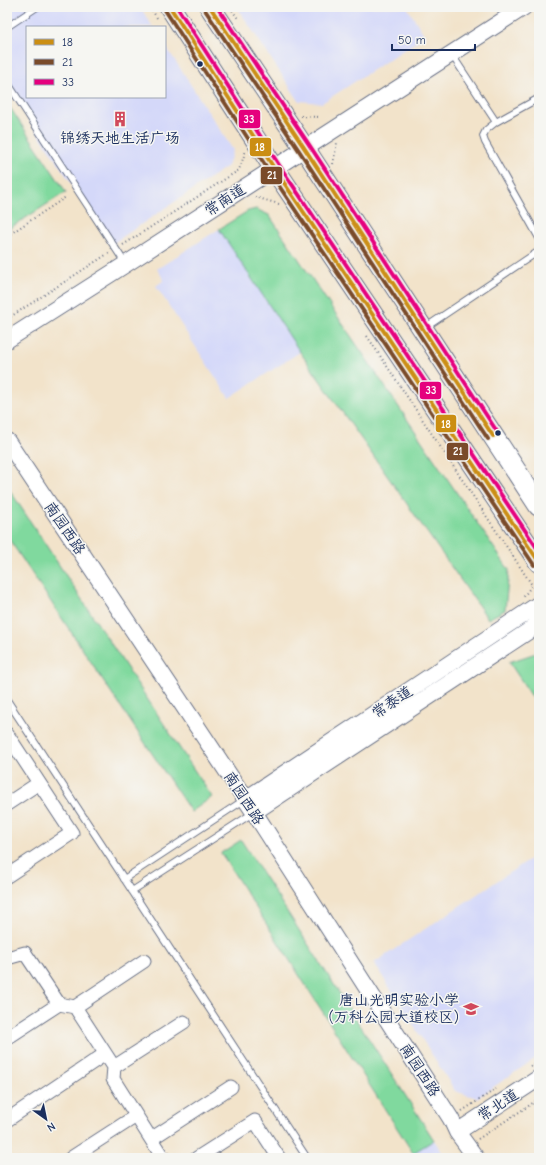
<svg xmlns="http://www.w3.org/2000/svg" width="546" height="1165" font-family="'Comic Neue','LXGW WenKai TC',sans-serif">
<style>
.built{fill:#d4d8f9}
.green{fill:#80d99e;stroke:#4e847e}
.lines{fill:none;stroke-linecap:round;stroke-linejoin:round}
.service-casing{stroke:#666e84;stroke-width:8}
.minor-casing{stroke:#666e84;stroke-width:15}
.tertiary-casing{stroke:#666e84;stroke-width:18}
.primary-casing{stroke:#666e84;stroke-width:22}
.path{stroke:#666e84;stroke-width:2;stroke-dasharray:1 3;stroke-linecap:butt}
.service{stroke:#fff;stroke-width:6}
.minor{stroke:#fff;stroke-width:13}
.tertiary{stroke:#fff;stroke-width:16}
.primary{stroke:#fff;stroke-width:20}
.bus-1-casing{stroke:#f6f6f2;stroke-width:7}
.bus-2-casing{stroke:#f6f6f2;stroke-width:7}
.bus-3-casing{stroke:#f6f6f2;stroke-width:7}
.bus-1{stroke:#cb8e13;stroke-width:4}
.bus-2{stroke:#7a4b2a;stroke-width:4}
.bus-3{stroke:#e5007d;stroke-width:4}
.bus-dot{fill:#1b2f5e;stroke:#f6f6f2;stroke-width:1.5}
.labels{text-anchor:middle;stroke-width:3;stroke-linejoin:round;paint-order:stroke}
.poi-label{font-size:15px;fill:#1b2f5e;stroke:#f6f6f2}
.street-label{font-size:15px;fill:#1b2f5e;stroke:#f6f6f2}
.line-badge{stroke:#f6f6f2;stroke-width:1.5}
.badge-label{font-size:11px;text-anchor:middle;font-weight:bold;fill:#fff}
</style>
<rect width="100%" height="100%" fill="#f6f6f2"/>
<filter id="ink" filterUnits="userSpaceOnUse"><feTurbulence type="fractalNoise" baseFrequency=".025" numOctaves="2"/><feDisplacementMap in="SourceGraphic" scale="8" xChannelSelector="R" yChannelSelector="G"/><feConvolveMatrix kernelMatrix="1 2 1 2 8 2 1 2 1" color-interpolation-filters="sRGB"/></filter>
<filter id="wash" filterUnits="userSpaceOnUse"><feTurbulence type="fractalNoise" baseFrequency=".012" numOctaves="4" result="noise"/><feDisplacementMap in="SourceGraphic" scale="16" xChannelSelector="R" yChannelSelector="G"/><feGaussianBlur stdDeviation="0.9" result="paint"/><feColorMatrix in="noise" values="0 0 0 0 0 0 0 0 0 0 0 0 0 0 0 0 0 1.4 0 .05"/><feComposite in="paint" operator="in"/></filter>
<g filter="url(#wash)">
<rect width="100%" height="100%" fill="#f2e3ca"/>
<path class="built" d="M7 7H140L153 27H27V97H165V45L233 150 228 166 112 244 7 87Z
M237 7H407L425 36 322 103 299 101Z
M219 229 300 352 229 398 156 286 164 280 157 269Z
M539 853V1056L477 1098 455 1091 374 963Z
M434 1140 446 1158H406L413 1153Z"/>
<path class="green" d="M7 103 66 192 7 230Z
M256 209 269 215 509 570 505 610 488 619 300 352 219 229 248 211Z
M7 486 212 797 191 812 7 536Z
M539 652V707L509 662Z
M241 840 434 1140 413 1153 221 853Z"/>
</g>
<g filter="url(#ink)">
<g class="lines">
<g class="service-casing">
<path id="service" d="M7 27 37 7
M452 55 496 122 486 130 483 136 485 142 539 238
M7 82 125 263
M496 122 539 98
M426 327 539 251
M7 700 307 1158
M124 879 244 800
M132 891 253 813"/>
</g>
<g class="minor-casing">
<path id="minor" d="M7 734 72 833 7 876
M7 804 39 783
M7 958 25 953 59 1004 75 1007 114 1067
M75 1007 144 961
M7 1038 59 1004
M7 1120 105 1054
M151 1139 231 1087
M71 1158 136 1116
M163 1158 113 1079 114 1067 184 1022
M197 1158 255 1121 279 1158"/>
</g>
<g class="tertiary-casing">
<path id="tertiary" d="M7 340 126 264 524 7
M7 441 254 812 451 1119 457 1132 476 1158
M246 799 539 604
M254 812 527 632 539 623
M457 1132 539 1078"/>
</g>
<g class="primary-casing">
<path id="primary" d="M170 7 274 168 539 562
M210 7 303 146 539 506"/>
</g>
<path class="path" d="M150 7 157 18
M230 7 239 20
M301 116 320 117
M333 164 337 143
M255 197 279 204
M7 236 66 197
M123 245 239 170 245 153 244 151
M7 319 109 253
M367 336 532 585 522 599
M530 1066 539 1061
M462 1111 496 1089
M478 1139 539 1099"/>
<use href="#service" class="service"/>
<use href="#minor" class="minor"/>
<use href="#tertiary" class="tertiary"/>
<use href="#primary" class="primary"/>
<g class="bus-1-casing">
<path id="bus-1" d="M170 7 274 168 539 562
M210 7 303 146 493 436"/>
</g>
<g class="bus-2-casing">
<path id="bus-2" d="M165 10 269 171 534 565
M205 10 298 149 488 439"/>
</g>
<g class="bus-3-casing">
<path id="bus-3" d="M177 7 279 165 539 551
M217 7 308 143 498 433"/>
</g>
<use href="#bus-1" class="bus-1"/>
<use href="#bus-2" class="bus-2"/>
<use href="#bus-3" class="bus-3"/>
</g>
</g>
<defs>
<g id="building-bare" transform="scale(1.2)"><path d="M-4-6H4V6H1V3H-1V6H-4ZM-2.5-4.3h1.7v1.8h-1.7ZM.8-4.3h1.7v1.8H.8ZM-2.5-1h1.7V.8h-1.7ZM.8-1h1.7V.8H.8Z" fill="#d1495b" stroke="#f6f6f2" stroke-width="2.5" paint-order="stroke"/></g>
<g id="school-bare" transform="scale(1.2)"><path d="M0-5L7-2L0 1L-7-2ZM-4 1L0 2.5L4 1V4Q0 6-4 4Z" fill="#d1495b" stroke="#f6f6f2" stroke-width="2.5" paint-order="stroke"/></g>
</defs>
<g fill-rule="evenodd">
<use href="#building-bare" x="120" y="119"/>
<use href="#school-bare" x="471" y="1009"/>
</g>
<g class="bus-dot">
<circle cx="200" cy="64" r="3.5"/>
<circle cx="498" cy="433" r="3.5"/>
</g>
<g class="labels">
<g class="poi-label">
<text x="120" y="143">锦绣天地生活广场</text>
<text x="459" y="1005" text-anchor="end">唐山光明实验小学<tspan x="459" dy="17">(万科公园大道校区)</tspan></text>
</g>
<g class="street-label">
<text transform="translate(225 200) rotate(-33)" y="5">常南道</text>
<text transform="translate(65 528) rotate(56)" y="5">南园西路</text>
<text transform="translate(392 702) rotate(-34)" y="5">常泰道</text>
<text transform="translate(244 798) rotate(57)" y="5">南园西路</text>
<text transform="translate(420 1070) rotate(57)" y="5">南园西路</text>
<text transform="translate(498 1105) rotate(-33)" y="5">常北道</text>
</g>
</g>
<g class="line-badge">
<rect x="238" y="109" width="23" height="20" rx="4" fill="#e5007d"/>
<rect x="249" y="137" width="23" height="20" rx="4" fill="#cb8e13"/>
<rect x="260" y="166" width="23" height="19" rx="4" fill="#7a4b2a"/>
<rect x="419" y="381" width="23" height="19" rx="4" fill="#e5007d"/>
<rect x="435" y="414" width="22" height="19" rx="4" fill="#cb8e13"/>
<rect x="446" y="442" width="23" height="19" rx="4" fill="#7a4b2a"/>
</g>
<g class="badge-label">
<text x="249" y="123">33</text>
<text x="260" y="151">18</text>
<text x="272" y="179">21</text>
<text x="431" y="394">33</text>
<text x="446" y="428">18</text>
<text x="458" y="455">21</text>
</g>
<rect width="546" height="1165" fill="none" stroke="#f6f6f2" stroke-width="24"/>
<rect x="26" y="26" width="140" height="72" fill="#f6f6f2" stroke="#9ea6b7"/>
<rect x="34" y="39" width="20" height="6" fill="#cb8e13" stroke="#9ea6b7"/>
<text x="62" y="46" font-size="12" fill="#1b2f5e">18</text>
<rect x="34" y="59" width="20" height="6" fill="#7a4b2a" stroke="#9ea6b7"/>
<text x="62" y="66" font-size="12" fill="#1b2f5e">21</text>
<rect x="34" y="79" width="20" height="6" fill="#e5007d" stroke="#9ea6b7"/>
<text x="62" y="86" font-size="12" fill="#1b2f5e">33</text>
<g transform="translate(46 1119) rotate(147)" stroke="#f6f6f2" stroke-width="3" paint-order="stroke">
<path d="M0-3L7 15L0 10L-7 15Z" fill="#1b2f5e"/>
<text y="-6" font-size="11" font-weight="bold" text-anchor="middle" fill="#1b2f5e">N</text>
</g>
<path d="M392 44v6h83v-6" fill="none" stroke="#1b2f5e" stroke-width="2"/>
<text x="398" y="44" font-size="12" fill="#1b2f5e" stroke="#f6f6f2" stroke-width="3" paint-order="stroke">50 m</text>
</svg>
